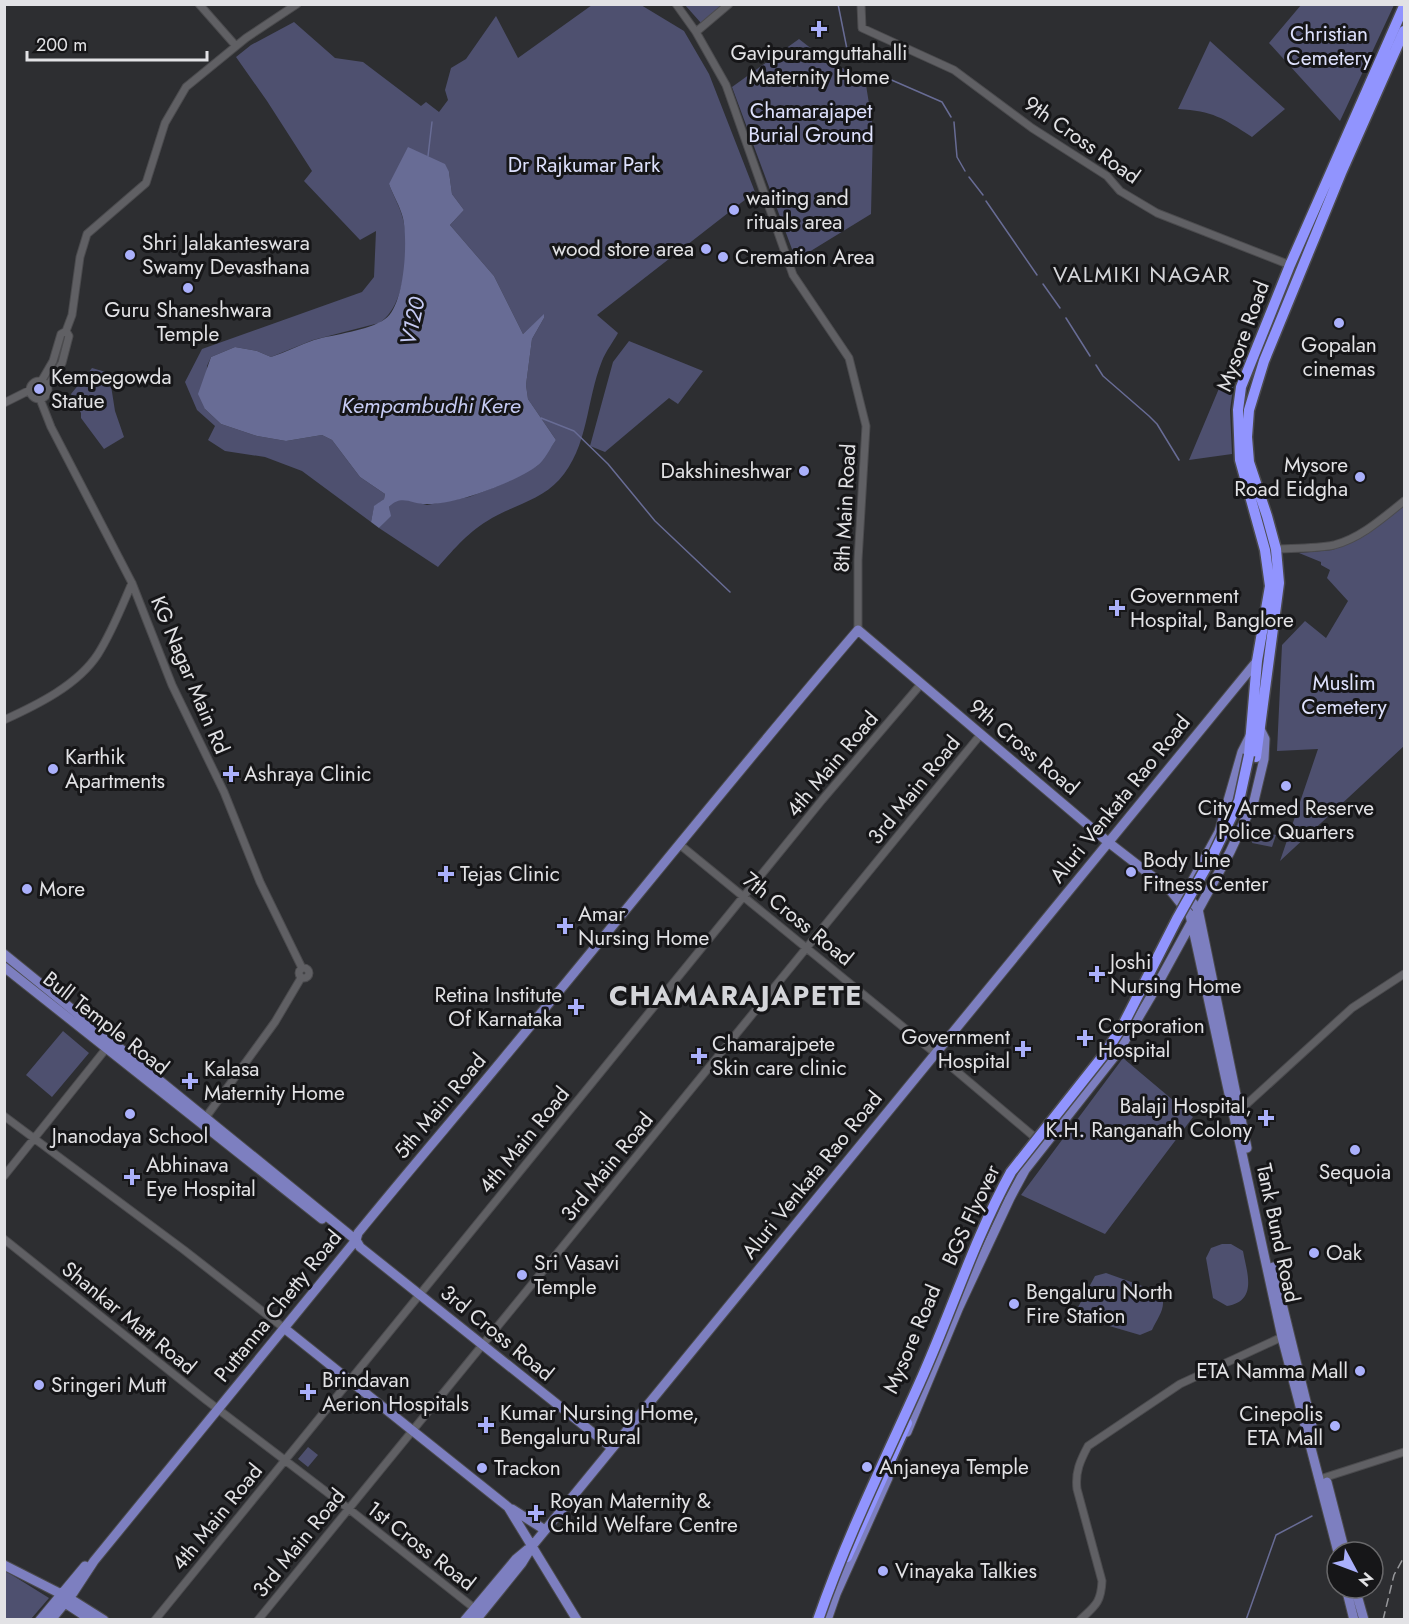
<svg xmlns="http://www.w3.org/2000/svg" width="1409" height="1624" font-family="Jost,sans-serif">
<style>
.green{fill:#4e506f}
.water{fill:#686c95}
.lines{fill:none;stroke-linecap:round;stroke-linejoin:round}
.stream{stroke:#686c95;stroke-width:1.5}
.minor-casing{stroke:#4b4b4e;stroke-width:9}
.major-casing{stroke:#4b4b4e;stroke-width:11}
.highway-casing{stroke:#4b4b4e;stroke-width:13}
.minor{stroke:#606064;stroke-width:7}
.major{stroke:#7d7fc0;stroke-width:9}
.highway{stroke:#9194fe;stroke-width:10}
.rail{stroke:#96979a;stroke-width:1.5;stroke-dasharray:9 4.5;stroke-linecap:butt}
.highway-bridge-casing{stroke:#4b4b4e;stroke-width:13;stroke-linecap:butt}
.highway-bridge{stroke:#9194fe;stroke-width:10}
.poi-dot{fill:#aab0fb;stroke:#161618;stroke-width:2}
.labels{text-anchor:middle;stroke-width:6;stroke-linejoin:round;paint-order:stroke}
.park-label{font-size:21px;fill:#dee1fd;stroke:#161618}
.poi-label{font-size:21px;fill:#e2e2e5;stroke:#161618;text-anchor:start}
.street-label{font-size:21px;fill:#e2e2e5;stroke:#161618}
.neighbourhood-label{font-size:22px;letter-spacing:1.5px;fill:#d4d5d9;stroke:#161618}
.water-label{font-size:22px;font-style:italic;fill:#c6cbf3;stroke:#161618}
.district-label{font-size:27px;font-weight:bold;letter-spacing:1.5px;fill:#d4d5d9;stroke:#161618}
</style>
<rect width="100%" height="100%" fill="#2d2e31"/>
<path class="green" d="M592 5H641L684 31 709 74 755 192 597 315 618 333C613 342 606 351 602 361 586 400 589 447 559 480 542 499 513 506 492 518 468 532 456 547 438 567L379 528 390 516 389 507 394 501 404 499 427 505 469 497 498 486 537 466 556 440 528 399 526 385 532 339 544 318V315L523 334 494 276 450 225 464 210 452 194 449 172 389 184C393 195 400 207 403 219 410 247 406 307 379 323L313 340 271 357 257 351 235 347 211 357 207 366 205 409 221 424 257 436 286 441 322 435 332 440 360 477 385 494 384 499 374 507 371 522 302 471 265 457 225 451 208 440 215 426 197 410 185 382 202 349 362 292 374 277 376 231 360 240 304 181 312 171 267 101 236 57 251 45 294 22 335 58 363 62 421 106 426 102 439 112 448 100 445 90 451 68 466 59 496 16 518 58Z
M685 5H722L701 23Z
M1301 5H1394L1340 121 1269 43Z
M799 39 826 60 865 79 873 128 871 214 796 260 732 87Z
M1210 41 1285 109 1252 137C1223 118 1213 111 1178 109Z
M629 341 703 371 678 404 669 398 605 452 590 446 613 362Z
M1233 355 1245 360 1234 381 1230 410 1232 454 1189 460Z
M92 368 109 373 115 411 124 437 104 449 81 418V413L71 394Z
M1404 502V746L1280 861 1318 749 1277 751 1282 645 1305 621 1326 638 1348 601 1327 578 1330 570 1321 565V562L1299 553 1332 550 1356 539Z
M1255 830 1276 835 1272 847 1252 843Z
M63 1031 89 1053 52 1097 26 1075Z
M1123 1058 1193 1117 1105 1234 1021 1195Z
M1222 1244H1231L1243 1251C1247 1273 1258 1301 1227 1306L1213 1298 1206 1258 1211 1248Z
M1106 1273 1159 1292C1169 1305 1158 1317 1152 1330L1140 1335 1082 1318 1077 1309 1095 1276Z
M308 1447 318 1455 308 1467 298 1459Z
M4 1570 49 1598 31 1619H5Z"/>
<path class="water" d="M408 147 445 164 449 172 452 194 464 210 450 225 494 276 523 334 544 314V318L532 339 526 385 528 399 556 440C550 448 545 460 537 466 513 483 457 504 428 504 412 505 402 493 389 507L391 516 379 528 371 522 374 506 384 499 385 494 360 477 332 440 322 435 286 441 257 436 221 424 205 409 198 394 211 357 235 347 257 351 271 357C286 352 300 345 314 340 335 334 368 331 385 319 405 306 408 240 403 218 400 206 393 195 389 184Z"/>
<g class="lines">
<path class="stream" d="M838 4 849 59
M880 75 942 102 951 117
M954 122 957 157 965 171
M428 156 432 122
M969 177 983 195
M986 201 1037 275
M1043 284 1060 308
M1066 318 1090 356
M1096 365 1103 376 1149 416 1157 424 1179 460
M541 418 574 431 608 464 655 521 730 592
M1246 1620 1276 1535 1312 1516"/>
<g class="minor-casing">
<path id="minor" d="M199 4 236 46
M676 4 696 32 726 85 793 275 849 358 866 426 858 560V630
M861 4 862 28 954 70 1032 128 1107 176 1120 191 1157 213 1290 265
M696 32 729 4
M42 380 53 361 61 334 66 331 72 315 80 257 87 234 146 183 165 123 186 87 246 38 297 4
M30 390a9 9 0 1 1 18 0a9 9 0 1 1-18 0Z
M48 386 62 363 69 336 66 331
M40 399 51 427 132 583 172 685 224 792 260 882 302 968
M4 403 30 390
M1274 549C1293 548 1315 549 1334 545 1361 538 1384 517 1404 501
M4 720C37 705 78 685 98 654 112 632 122 606 132 583
M679 844 935 1053 1038 1140
M299 973a5 5 0 1 1 10 0a5 5 0 1 1-10 0Z
M1238 1112 1352 1008 1404 974
M4 1116 184 1250 280 1325
M206 1117 275 1022 301 978
M4 1176 109 1045
M4 1239 206 1400 349 1509 474 1608
M1320 1479 1404 1452
M155 1620 822 800 921 684
M258 1620 981 734
M1080 1620C1095 1606 1101 1603 1102 1581L1077 1489C1075 1472 1080 1461 1088 1446L1180 1384 1282 1337"/>
</g>
<g class="major-casing">
<path id="major" d="M1188 889 1219 832 1242 752 1250 736
M1170 890 1185 894 1198 909 1247 1148
M4 954 356 1240 360 1247 612 1448
M4 967 322 1219
M1273 1267 1314 1434
M284 1328 508 1507 577 1620
M907 1432 959 1307 1010 1198 1025 1170 1118 1052 1150 998 1230 852 1254 801 1264 759 1265 739 1261 731
M1327 1482 1345 1552
M512 1509 545 1530
M4 1565 69 1598 104 1620
M1346 1588 1354 1620
M1355 1588 1364 1620
M65 1603 91 1620
M40 1620 85 1566
M51 1620 73 1593 94 1561 356 1240 358 1233C406 1174 455 1117 503 1059 622 916 737 771 858 630L1108 842 1170 890 1190 915 1282 1337 1338 1552
M465 1620 516 1559 528 1549
M476 1620 522 1563 533 1545 1257 661
M827 1620 836 1594 888 1478"/>
</g>
<g class="highway-casing">
<path id="highway" d="M1249 755 1257 661 1270 586 1265 550 1240 460 1238 410 1241 387 1290 265 1404 6
M1256 757 1279 583 1276 549 1267 516 1249 462 1247 437 1249 410 1264 361 1314 239 1341 173 1404 31
M847 1557 907 1423"/>
</g>
<use href="#minor" class="minor"/>
<use href="#major" class="major"/>
<use href="#highway" class="highway"/>
<path class="rail" d="M1383 1620 1394 1575 1404 1557"/>
<g class="highway-bridge-casing">
<path id="highway-bridge" d="M818 1620C845 1542 881 1468 915 1393 949 1320 972 1243 1011 1172L1106 1052 1124 1023 1177 919 1213 855 1239 801 1249 755"/>
</g>
<use href="#highway-bridge" class="highway-bridge"/>
</g>
<g class="poi-dot">
<path d="M816 20h6v6h6v6h-6v6h-6v-6h-6v-6h6z"/>
<circle cx="734" cy="210" r="6"/>
<circle cx="706" cy="249" r="6"/>
<circle cx="130" cy="255" r="6"/>
<circle cx="723" cy="257" r="6"/>
<circle cx="188" cy="288" r="6"/>
<circle cx="1339" cy="323" r="6"/>
<circle cx="39" cy="389" r="6"/>
<circle cx="804" cy="471" r="6"/>
<circle cx="1360" cy="477" r="6"/>
<path d="M1114 599h6v6h6v6h-6v6h-6v-6h-6v-6h6z"/>
<circle cx="53" cy="769" r="6"/>
<path d="M228 765h6v6h6v6h-6v6h-6v-6h-6v-6h6z"/>
<circle cx="1286" cy="786" r="6"/>
<circle cx="1131" cy="872" r="6"/>
<path d="M443 865h6v6h6v6h-6v6h-6v-6h-6v-6h6z"/>
<circle cx="27" cy="889" r="6"/>
<path d="M562 917h6v6h6v6h-6v6h-6v-6h-6v-6h6z"/>
<path d="M1094 965h6v6h6v6h-6v6h-6v-6h-6v-6h6z"/>
<path d="M573 998h6v6h6v6h-6v6h-6v-6h-6v-6h6z"/>
<path d="M1082 1029h6v6h6v6h-6v6h-6v-6h-6v-6h6z"/>
<path d="M1020 1040h6v6h6v6h-6v6h-6v-6h-6v-6h6z"/>
<path d="M696 1047h6v6h6v6h-6v6h-6v-6h-6v-6h6z"/>
<path d="M187 1072h6v6h6v6h-6v6h-6v-6h-6v-6h6z"/>
<circle cx="130" cy="1114" r="6"/>
<path d="M1263 1109h6v6h6v6h-6v6h-6v-6h-6v-6h6z"/>
<circle cx="1355" cy="1150" r="6"/>
<path d="M129 1168h6v6h6v6h-6v6h-6v-6h-6v-6h6z"/>
<circle cx="1314" cy="1253" r="6"/>
<circle cx="522" cy="1275" r="6"/>
<circle cx="1014" cy="1304" r="6"/>
<circle cx="1360" cy="1371" r="6"/>
<circle cx="39" cy="1385" r="6"/>
<path d="M305 1383h6v6h6v6h-6v6h-6v-6h-6v-6h6z"/>
<path d="M483 1416h6v6h6v6h-6v6h-6v-6h-6v-6h6z"/>
<circle cx="1335" cy="1426" r="6"/>
<circle cx="867" cy="1467" r="6"/>
<circle cx="482" cy="1468" r="6"/>
<path d="M533 1504h6v6h6v6h-6v6h-6v-6h-6v-6h6z"/>
<circle cx="883" cy="1571" r="6"/>
</g>
<g class="labels">
<g class="park-label">
<text x="1329" y="41">Christian<tspan x="1329" dy="24">Cemetery</tspan></text>
<text x="811" y="118">Chamarajapet<tspan x="811" dy="24">Burial Ground</tspan></text>
<text x="584" y="172">Dr Rajkumar Park</text>
<text x="1344" y="690">Muslim<tspan x="1344" dy="24">Cemetery</tspan></text>
</g>
<g class="poi-label">
<text x="819" y="60" text-anchor="middle">Gavipuramguttahalli<tspan x="819" dy="24">Maternity Home</tspan></text>
<text x="746" y="205">waiting and<tspan x="746" dy="24">rituals area</tspan></text>
<text x="142" y="250">Shri Jalakanteswara<tspan x="142" dy="24">Swamy Devasthana</tspan></text>
<text x="694" y="256" text-anchor="end">wood store area</text>
<text x="735" y="264">Cremation Area</text>
<text x="188" y="317" text-anchor="middle">Guru Shaneshwara<tspan x="188" dy="24">Temple</tspan></text>
<text x="1339" y="352" text-anchor="middle">Gopalan<tspan x="1339" dy="24">cinemas</tspan></text>
<text x="51" y="384">Kempegowda<tspan x="51" dy="24">Statue</tspan></text>
<text x="1348" y="472" text-anchor="end">Mysore<tspan x="1348" dy="24">Road Eidgha</tspan></text>
<text x="792" y="478" text-anchor="end">Dakshineshwar</text>
<text x="1130" y="603">Government<tspan x="1130" dy="24">Hospital, Banglore</tspan></text>
<text x="65" y="764">Karthik<tspan x="65" dy="24">Apartments</tspan></text>
<text x="244" y="781">Ashraya Clinic</text>
<text x="1286" y="815" text-anchor="middle">City Armed Reserve<tspan x="1286" dy="24">Police Quarters</tspan></text>
<text x="1143" y="867">Body Line<tspan x="1143" dy="24">Fitness Center</tspan></text>
<text x="460" y="881">Tejas Clinic</text>
<text x="39" y="896">More</text>
<text x="578" y="921">Amar<tspan x="578" dy="24">Nursing Home</tspan></text>
<text x="1110" y="969">Joshi<tspan x="1110" dy="24">Nursing Home</tspan></text>
<text x="562" y="1002" text-anchor="end">Retina Institute<tspan x="562" dy="24">Of Karnataka</tspan></text>
<text x="1098" y="1033">Corporation<tspan x="1098" dy="24">Hospital</tspan></text>
<text x="1010" y="1044" text-anchor="end">Government<tspan x="1010" dy="24">Hospital</tspan></text>
<text x="712" y="1051">Chamarajpete<tspan x="712" dy="24">Skin care clinic</tspan></text>
<text x="204" y="1076">Kalasa<tspan x="204" dy="24">Maternity Home</tspan></text>
<text x="1252" y="1113" text-anchor="end">Balaji Hospital,<tspan x="1252" dy="24">K.H. Ranganath Colony</tspan></text>
<text x="130" y="1143" text-anchor="middle">Jnanodaya School</text>
<text x="146" y="1172">Abhinava<tspan x="146" dy="24">Eye Hospital</tspan></text>
<text x="1355" y="1179" text-anchor="middle">Sequoia</text>
<text x="1326" y="1260">Oak</text>
<text x="534" y="1270">Sri Vasavi<tspan x="534" dy="24">Temple</tspan></text>
<text x="1026" y="1299">Bengaluru North<tspan x="1026" dy="24">Fire Station</tspan></text>
<text x="1348" y="1378" text-anchor="end">ETA Namma Mall</text>
<text x="322" y="1387">Brindavan<tspan x="322" dy="24">Aerion Hospitals</tspan></text>
<text x="51" y="1392">Sringeri Mutt</text>
<text x="500" y="1420">Kumar Nursing Home,<tspan x="500" dy="24">Bengaluru Rural</tspan></text>
<text x="1323" y="1421" text-anchor="end">Cinepolis<tspan x="1323" dy="24">ETA Mall</tspan></text>
<text x="879" y="1474">Anjaneya Temple</text>
<text x="494" y="1475">Trackon</text>
<text x="550" y="1508">Royan Maternity &amp;<tspan x="550" dy="24">Child Welfare Centre</tspan></text>
<text x="895" y="1578">Vinayaka Talkies</text>
</g>
<g class="street-label">
<text transform="translate(1082 140) rotate(35)" y="7">9th Cross Road</text>
<text transform="translate(1243 336) rotate(-70)" y="7">Mysore Road</text>
<text transform="translate(845 508) rotate(-87)" y="7">8th Main Road</text>
<text transform="translate(190 675) rotate(67)" y="7">KG Nagar Main Rd</text>
<text transform="translate(1024 747) rotate(40)" y="7">9th Cross Road</text>
<text transform="translate(832 764) rotate(-50)" y="7">4th Main Road</text>
<text transform="translate(914 790) rotate(-51)" y="7">3rd Main Road</text>
<text transform="translate(1120 799) rotate(-51)" y="7">Aluri Venkata Rao Road</text>
<text transform="translate(798 919) rotate(39)" y="7">7th Cross Road</text>
<text transform="translate(106 1023) rotate(38)" y="7">Bull Temple Road</text>
<text transform="translate(440 1106) rotate(-50)" y="7">5th Main Road</text>
<text transform="translate(524 1140) rotate(-51)" y="7">4th Main Road</text>
<text transform="translate(607 1167) rotate(-51)" y="7">3rd Main Road</text>
<text transform="translate(812 1175) rotate(-51)" y="7">Aluri Venkata Rao Road</text>
<text transform="translate(971 1215) rotate(-65)" y="7">BGS Flyover</text>
<text transform="translate(1278 1233) rotate(78)" y="7">Tank Bund Road</text>
<text transform="translate(278 1306) rotate(-51)" y="7">Puttanna Chetty Road</text>
<text transform="translate(129 1318) rotate(39)" y="7">Shankar Matt Road</text>
<text transform="translate(497 1333) rotate(39)" y="7">3rd Cross Road</text>
<text transform="translate(912 1339) rotate(-67)" y="7">Mysore Road</text>
<text transform="translate(217 1517) rotate(-51)" y="7">4th Main Road</text>
<text transform="translate(299 1543) rotate(-51)" y="7">3rd Main Road</text>
<text transform="translate(421 1546) rotate(38)" y="7">1st Cross Road</text>
</g>
<g class="neighbourhood-label">
<text x="1142" y="282">VALMIKI NAGAR</text>
</g>
<g class="water-label">
<text transform="translate(412 321) rotate(-78)" y="8">V120</text>
<text x="431" y="413">Kempambudhi Kere</text>
</g>
<g class="district-label">
<text x="736" y="1005">CHAMARAJAPETE</text>
</g>
</g>
<rect width="1409" height="1624" fill="none" stroke="#e2e2e5" stroke-width="12"/>
<g transform="translate(1355 1570) rotate(131)"><circle r="28" fill="#161618" stroke="#68686a" stroke-width="1.5"/>
<path d="M0-4.5L10 22L0 15L-10 22Z" fill="#aab0fb"/>
<text y="-9" font-size="16" font-weight="bold" text-anchor="middle" fill="#e2e2e5">N</text>
</g>
<path d="M27 51v9h180v-9" fill="none" stroke="#e2e2e5" stroke-width="3"/>
<text x="36" y="51" font-size="18" fill="#e2e2e5" stroke="#161618" stroke-width="4.5" paint-order="stroke">200 m</text>
</svg>
